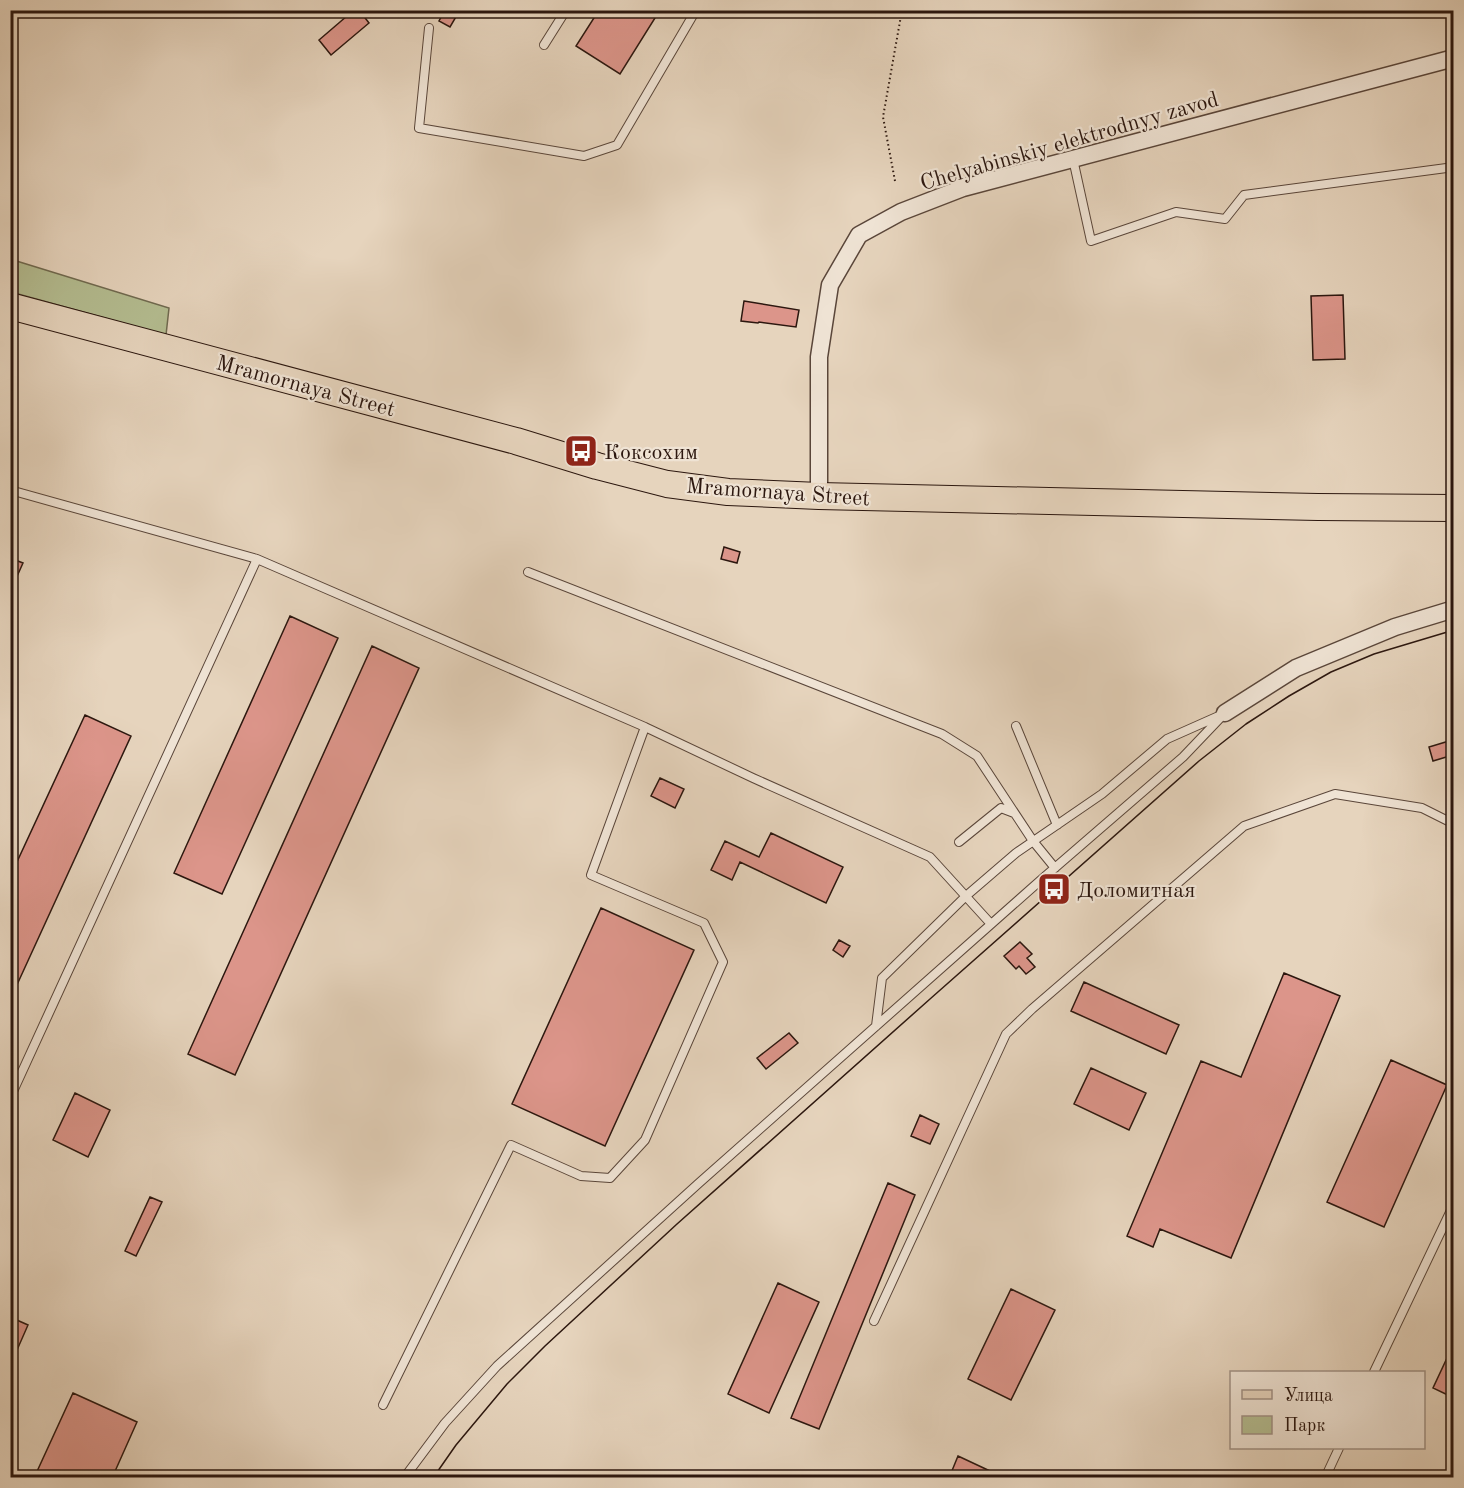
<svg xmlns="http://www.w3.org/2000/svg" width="1464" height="1488" font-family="'Old Standard TT',serif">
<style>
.green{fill:#b4bd91;stroke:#706a50;stroke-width:1.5}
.building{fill:#dc958a;stroke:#2c170f;stroke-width:1.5}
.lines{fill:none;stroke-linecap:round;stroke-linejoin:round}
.service-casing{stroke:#5a463a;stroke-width:10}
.minor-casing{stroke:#5a463a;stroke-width:19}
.primary-casing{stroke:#2c170f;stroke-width:28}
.path{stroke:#2c170f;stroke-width:2;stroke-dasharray:1.5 3;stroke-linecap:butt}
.service{stroke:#efe3d4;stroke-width:8}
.minor{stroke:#efe3d4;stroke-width:16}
.primary{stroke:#e6d4bd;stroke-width:26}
.tram{stroke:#2c170f;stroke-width:1.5}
.labels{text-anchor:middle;stroke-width:4.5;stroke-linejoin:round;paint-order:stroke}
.street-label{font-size:22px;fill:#2c170f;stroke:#efe3d4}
.poi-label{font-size:22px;fill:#2c170f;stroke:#efe3d4;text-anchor:start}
</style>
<rect width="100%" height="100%" fill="#e6d4bd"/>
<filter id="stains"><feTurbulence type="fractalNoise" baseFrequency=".00333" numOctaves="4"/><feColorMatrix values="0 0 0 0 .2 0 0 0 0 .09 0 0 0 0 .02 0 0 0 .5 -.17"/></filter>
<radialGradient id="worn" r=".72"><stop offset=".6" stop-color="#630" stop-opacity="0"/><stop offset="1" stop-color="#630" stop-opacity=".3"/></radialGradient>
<path class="green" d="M10 259 169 308 166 335 11 292Z"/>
<path class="building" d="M354 10H359L369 23 331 55 319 40Z
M445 10H460L450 27 439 21Z
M599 10H660L620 74 576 46Z
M1343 295 1345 359 1313 360 1311 296Z
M744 301 799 310 796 327 759 322 758 323 741 321Z
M724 547 740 552 737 563 721 559Z
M10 558 23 563 10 592Z
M290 616 338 638 222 894 174 873Z
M372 646 419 668 235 1075 188 1054Z
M85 715 131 736 10 1000V877Z
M1449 741 1453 755 1433 761 1429 747Z
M660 778 684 789 675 808 651 796Z
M771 833 843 867 826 903 740 862 732 880 711 870 725 841 759 857Z
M601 908 694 950 605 1146 512 1104Z
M839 940 850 946 843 957 833 950Z
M1020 942 1032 954 1027 958 1035 967 1026 974 1019 966 1016 969 1004 956Z
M1284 973 1340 996 1231 1258 1160 1229 1153 1247 1127 1236 1201 1061 1241 1077Z
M1084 982 1179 1025 1166 1054 1071 1011Z
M789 1033 798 1043 766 1069 757 1058Z
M1391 1060 1447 1085 1384 1227 1327 1202Z
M1091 1068 1146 1093 1129 1130 1074 1104Z
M75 1093 110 1110 88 1157 53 1140Z
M920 1115 939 1124 930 1144 911 1136Z
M888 1183 915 1195 819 1429 791 1418Z
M150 1197 162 1202 136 1256 125 1251Z
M778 1283 819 1302 769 1413 728 1394Z
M1011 1289 1055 1310 1011 1400 968 1379Z
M10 1317 28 1325 10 1366Z
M1454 1343V1398L1433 1388Z
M73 1393 137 1422 112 1478H34Z
M958 1456 1005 1478H949Z"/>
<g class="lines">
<g class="service-casing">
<path id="service" d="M429 28 419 128 584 156 617 145 696 10
M544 45 566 10
M1073 159 1091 241 1176 212 1225 219 1244 195 1454 167
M10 490 257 559 645 727 753 778 930 857 991 924
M528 572 942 734 977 756 1033 841 1055 868
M1016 726 1057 825
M959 842 1001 808 1014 813
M876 1026 882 978 966 896 1016 853 1102 794 1167 739 1221 715
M10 1098 257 559
M874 1321 1006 1034 1032 1009 1244 826 1335 794 1422 808 1454 824
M1374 1372 1454 1204
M383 1405 511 1145 581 1176 610 1178 645 1140 723 962 704 923 591 875 645 727
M404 1478 445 1423 497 1366 699 1183 1042 879 1183 757 1225 713
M1325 1478 1339 1448"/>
</g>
<g class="minor-casing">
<path id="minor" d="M819 496V357L830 285 859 235 901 212 963 188 1454 58
M1225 713 1296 668 1395 627 1454 609"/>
</g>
<g class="primary-casing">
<path id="primary" d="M10 306 516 441 597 466 667 484 728 492 819 496 1318 507 1454 508"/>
</g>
<path class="path" d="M895 181 883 117 902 10"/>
<use href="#service" class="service"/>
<use href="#minor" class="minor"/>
<use href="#primary" class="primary"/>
<path class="tram" d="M433 1478 456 1445 507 1384 545 1346 677 1224 930 999 1199 761 1246 724 1289 696 1331 672 1374 654 1454 630"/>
</g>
<defs>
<g id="bus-square" transform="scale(1.725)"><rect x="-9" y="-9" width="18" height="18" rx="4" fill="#8f2418" stroke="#efe3d4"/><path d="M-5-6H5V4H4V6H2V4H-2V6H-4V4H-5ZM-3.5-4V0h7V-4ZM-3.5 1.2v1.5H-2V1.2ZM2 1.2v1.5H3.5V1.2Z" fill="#fff"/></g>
</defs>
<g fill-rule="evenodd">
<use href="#bus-square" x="581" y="451"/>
<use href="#bus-square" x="1054" y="889"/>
</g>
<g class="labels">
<g class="street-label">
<text transform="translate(1069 140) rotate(-16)" y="8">Chelyabinskiy elektrodnyy zavod</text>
<text transform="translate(306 385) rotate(15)" y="8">Mramornaya Street</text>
<text transform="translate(778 491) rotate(4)" y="8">Mramornaya Street</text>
</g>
<g class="poi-label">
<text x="604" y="459">Коксохим</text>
<text x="1077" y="897">Доломитная</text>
</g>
</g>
<rect width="1464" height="1488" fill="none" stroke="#e6d4bd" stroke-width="36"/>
<rect x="12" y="12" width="1440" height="1464" fill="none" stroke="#2c170f" stroke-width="3"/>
<rect x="18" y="18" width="1428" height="1452" fill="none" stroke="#2c170f" stroke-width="1.5"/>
<rect x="1230" y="1371" width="195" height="78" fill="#efe3d4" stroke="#a19185" stroke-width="1.5"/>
<rect x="1242" y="1390" width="30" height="9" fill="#e6d4bd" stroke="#a19185" stroke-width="1.5"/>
<text x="1284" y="1401" font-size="18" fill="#2c170f">Улица</text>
<rect x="1242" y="1416" width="30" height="18" fill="#b4bd91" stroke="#a19185" stroke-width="1.5"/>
<text x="1284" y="1431" font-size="18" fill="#2c170f">Парк</text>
<rect width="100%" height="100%" filter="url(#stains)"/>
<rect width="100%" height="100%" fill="url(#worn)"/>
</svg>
